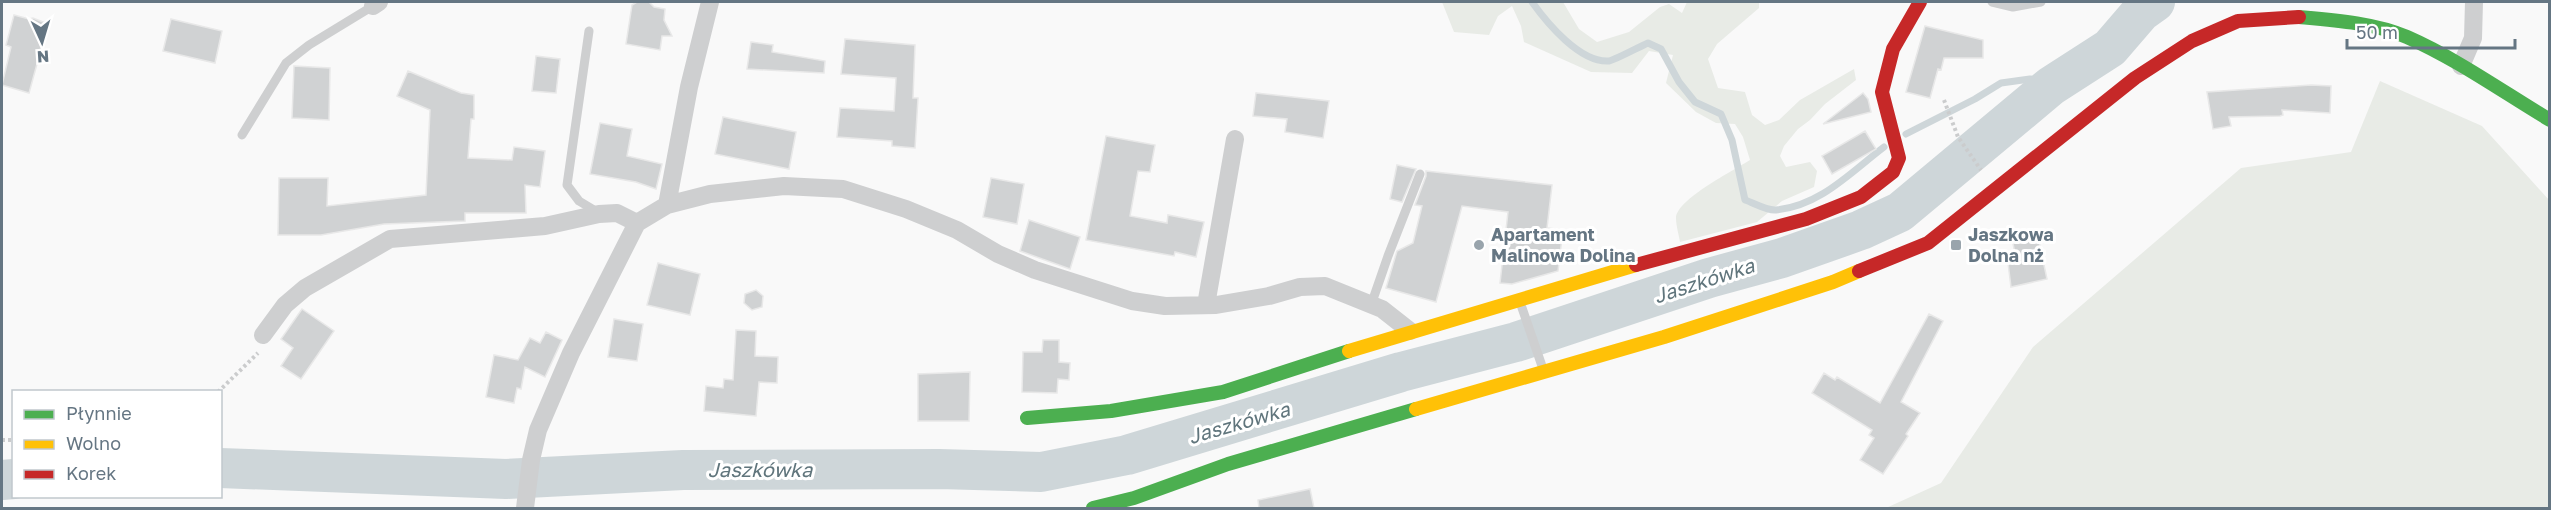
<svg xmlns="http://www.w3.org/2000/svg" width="2551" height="510" font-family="'Golos Text',sans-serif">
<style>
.green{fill:#e8ebe6}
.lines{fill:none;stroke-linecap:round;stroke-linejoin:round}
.stream{stroke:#ced6d9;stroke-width:7}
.river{stroke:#ced6d9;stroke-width:40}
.building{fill:#d0d2d3;stroke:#e8e8e8;stroke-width:1.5}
.path{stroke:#cbcccd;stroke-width:4;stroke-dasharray:3 3;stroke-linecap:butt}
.lane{stroke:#cecfd0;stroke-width:9}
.street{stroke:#cecfd0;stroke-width:18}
.fast{stroke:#4caf50;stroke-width:14}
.slow{stroke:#ffc107;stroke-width:14}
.jam{stroke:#c62828;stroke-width:14}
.poi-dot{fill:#99a4ac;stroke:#fff;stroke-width:2}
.labels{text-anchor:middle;stroke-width:6;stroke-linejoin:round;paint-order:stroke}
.poi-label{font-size:18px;font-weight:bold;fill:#657683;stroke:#fff;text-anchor:start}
.water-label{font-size:20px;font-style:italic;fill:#60757c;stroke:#fff}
</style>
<rect width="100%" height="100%" fill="#f9f9f9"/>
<path class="green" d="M1442 2H1563L1579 29 1597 42 1629 32 1660 7 1669 4 1682 13 1687 2H1759V8L1717 44 1708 59 1718 88 1745 92 1752 115 1765 125 1779 120 1800 100 1854 69 1856 80 1825 104 1810 120 1798 129 1784 146 1780 156 1786 167 1810 162 1817 171 1814 187 1782 201 1757 222 1680 242C1679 235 1676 226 1676 218 1677 199 1733 171 1750 160L1743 137 1735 124 1716 123 1696 112 1666 83 1673 55 1649 51 1632 73 1591 72 1524 42 1521 26 1512 6 1498 16 1489 35 1454 32Z
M2380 81 2482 126 2549 200V508H1886L1941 483 2033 347 2241 168 2351 152Z"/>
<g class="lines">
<path class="stream" d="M1532 2C1547 23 1580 63 1609 61 1615 60 1639 47 1648 43L1661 49 1679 82 1695 102 1721 114 1732 140 1745 200C1754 203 1767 211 1776 210 1820 206 1851 172 1884 147
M1906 134 1975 99 2001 83 2030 79 2059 81"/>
<path class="river" d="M220 468 506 479 683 470 939 469 1041 472 1127 455 1401 372 1516 342 1709 278 1782 258 1861 230 1900 212 2051 86 2110 48 2141 12 2155 2
M2 480 14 479"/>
</g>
<path class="building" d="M637 2H649L654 7 665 9 664 20 672 36H662L660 50 626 44 632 5Z
M14 15 29 19 33 18 48 24 29 93 2 85 11 47 6 45Z
M171 19 222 31 215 63 163 51Z
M1925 26 1983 40V58H1944L1941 70 1938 69 1930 98 1906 92Z
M845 39 915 45 913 98H918L915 148 892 146V141L837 137 840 108 894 111 896 78 841 74Z
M751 42 773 45 772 52 825 61 824 73 747 69Z
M536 56 560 59 556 93 532 91Z
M294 66 330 68 329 120 292 118Z
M408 71 461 93 474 95V119H471L468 158 512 160 514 147 545 151 540 187 525 185 526 213H465V221L384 224 321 235H278L279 178H328L327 206 426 195 430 110 397 96Z
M2311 85 2331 86 2330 113 2282 110 2283 115 2280 116 2229 117 2231 126 2213 129 2207 92Z
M1256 93 1329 101 1323 138 1285 132 1287 119 1253 116Z
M1863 93 1868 99 1871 112 1823 124Z
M723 117 796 132 789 169 715 154Z
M600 123 632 129 627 156 662 164 656 189 636 182 590 174Z
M1865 131 1876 149 1832 174 1822 156Z
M1106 136 1155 145 1150 172 1138 171 1130 216 1167 223 1168 215 1204 222 1196 257 1175 252 1174 256 1086 240Z
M1397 165 1416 169 1402 202 1390 199Z
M1426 171 1552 185 1547 228 1563 230 1558 271 1512 284 1500 283 1508 212 1462 206 1436 302 1386 288 1397 251 1413 243 1422 206 1415 205 1426 176Z
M991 178 1024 184 1017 224 983 217Z
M1029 220 1080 237 1070 269 1020 251Z
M2037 232 2047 279 2011 287 2007 255 2015 254 2012 238Z
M658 263 700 274 690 315 647 305Z
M756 290 763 296 762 307 752 310 744 303 745 294Z
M302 309 334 331 301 379 281 366 293 348 281 339Z
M1929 314 1943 321 1901 402 1920 413 1906 434 1908 436 1883 474 1860 460 1874 438 1869 435 1872 430 1812 393 1824 373 1835 380 1837 377 1880 403Z
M614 319 643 324 637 361 608 357Z
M736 330 756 331 755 356 778 357 777 383 759 382 756 416 704 411 706 386 723 388 724 379 733 380Z
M546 332 562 340 545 377 525 367 521 389 517 388 514 403 486 397 494 355 518 360 530 338 540 343Z
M1043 340H1059V362L1070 363 1069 380 1058 379 1057 393 1022 392 1023 352H1042Z
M970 372 969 421H918V374Z
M1310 489 1314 508H1259L1258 500Z"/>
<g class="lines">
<path class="path" d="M1944 100 1958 137 1981 170
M218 392 258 353
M2 440H14"/>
<path class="lane" d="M1992 2 2013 7 2041 2
M589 31 567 185 579 201 599 213
M242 135 286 63 309 45 373 6
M1520 302 1543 369
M1371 305 1388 256 1420 174"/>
<path class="street" d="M373 6 379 2
M2461 66 2473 38 2474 2
M667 205 710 194 784 186 843 189 906 209 957 230 998 254 1035 270 1132 301 1165 306 1216 305 1269 296 1300 287 1325 286 1382 309 1410 331
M1206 305 1235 139
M263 335 285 305 305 288 390 239 545 226 599 214 617 213 637 223
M525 508 531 460 538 430 571 353 637 223 667 205 689 87 710 2"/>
<path class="fast" d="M2299 17C2333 20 2375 23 2407 37 2457 59 2503 92 2550 120
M1027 418 1111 411 1223 392 1349 351
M1093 508 1134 498 1228 464 1416 409"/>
<path class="slow" d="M1349 351 1636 265
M1416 409 1664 337 1833 282 1859 271"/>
<path class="jam" d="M1636 265 1806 219 1861 197 1893 172 1899 158 1882 92 1893 49 1920 2
M1859 271 1928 243 2135 78 2192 41 2238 21 2299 17"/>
</g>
<g class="poi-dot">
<circle cx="1479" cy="245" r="6"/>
<rect x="1950" y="239" width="12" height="12" rx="3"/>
</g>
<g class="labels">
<g class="poi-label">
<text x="1491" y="241">Apartament<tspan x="1491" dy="21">Malinowa Dolina</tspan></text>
<text x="1968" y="241">Jaszkowa<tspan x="1968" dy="21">Dolna nż</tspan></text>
</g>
<g class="water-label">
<text transform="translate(1704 281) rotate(-18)" y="7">Jaszkówka</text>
<text transform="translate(1239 423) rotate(-16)" y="7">Jaszkówka</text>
<text x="760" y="477">Jaszkówka</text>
</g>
</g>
<rect width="2551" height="510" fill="none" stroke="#657683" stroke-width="6"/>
<rect x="12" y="390" width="210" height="108" fill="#ffffff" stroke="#c1c8cd" stroke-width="1.5"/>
<rect x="24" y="410" width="30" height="9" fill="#4caf50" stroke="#c1c8cd" stroke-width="1.5"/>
<text x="66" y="420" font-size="18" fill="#657683">Płynnie</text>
<rect x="24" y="440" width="30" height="9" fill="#ffc107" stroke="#c1c8cd" stroke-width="1.5"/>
<text x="66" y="450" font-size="18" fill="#657683">Wolno</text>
<rect x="24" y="470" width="30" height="9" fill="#c62828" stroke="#c1c8cd" stroke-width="1.5"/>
<text x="66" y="480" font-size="18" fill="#657683">Korek</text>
<g transform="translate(42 42) rotate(176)" stroke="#ffffff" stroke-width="4.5" paint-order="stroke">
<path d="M0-4.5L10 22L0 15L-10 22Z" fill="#657683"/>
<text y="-9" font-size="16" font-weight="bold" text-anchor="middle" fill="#657683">N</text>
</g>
<path d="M2347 39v9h168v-9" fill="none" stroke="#657683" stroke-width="3"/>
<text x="2356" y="39" font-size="18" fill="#657683" stroke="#ffffff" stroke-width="4.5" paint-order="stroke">50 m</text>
</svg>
